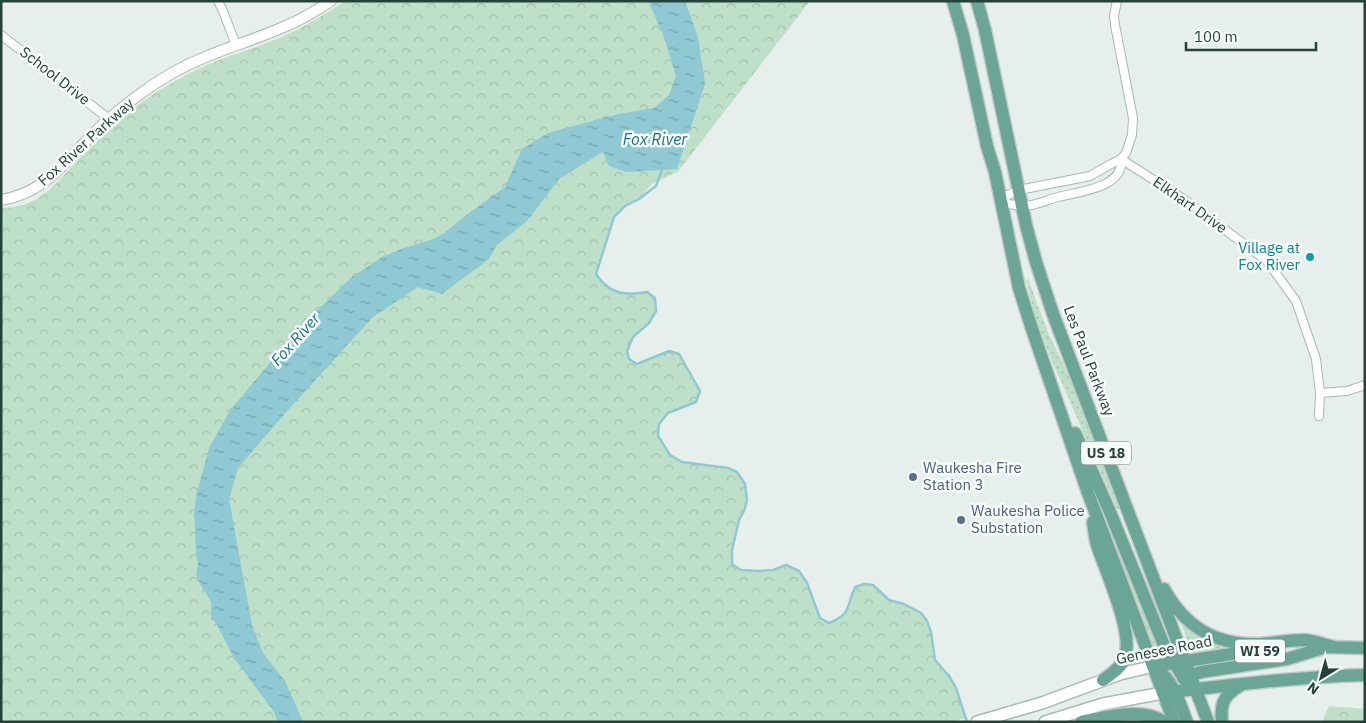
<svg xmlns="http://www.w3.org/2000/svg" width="1366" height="723" font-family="'IBM Plex Sans',sans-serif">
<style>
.grass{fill:url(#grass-dots)}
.forest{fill:url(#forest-crowns)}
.water{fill:url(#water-ripples)}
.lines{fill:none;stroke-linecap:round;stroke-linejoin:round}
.stream{stroke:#8ec9d4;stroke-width:2.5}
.minor-casing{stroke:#a8b8b2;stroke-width:10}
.tertiary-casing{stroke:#a8b8b2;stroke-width:12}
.secondary-casing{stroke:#a4bbb3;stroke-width:14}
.primary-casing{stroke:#c2cac8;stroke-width:15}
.minor{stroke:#fff;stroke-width:8}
.tertiary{stroke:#fff;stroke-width:10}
.secondary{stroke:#fff;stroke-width:11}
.primary{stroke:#6aa596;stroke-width:12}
.culture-dot{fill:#0f9aa8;stroke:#f7fbf9;stroke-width:2}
.service-dot{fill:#5c6f8a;stroke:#f7fbf9;stroke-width:2}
.labels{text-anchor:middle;stroke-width:5;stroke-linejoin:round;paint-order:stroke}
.shield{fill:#f7fbf9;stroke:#637a73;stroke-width:1}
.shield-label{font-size:14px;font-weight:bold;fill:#24423a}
.street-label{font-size:15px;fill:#24423a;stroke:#f7fbf9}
.culture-label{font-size:15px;fill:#0d838f;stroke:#f7fbf9;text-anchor:end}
.service-label{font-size:15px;fill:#4e5e75;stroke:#f7fbf9;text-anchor:start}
.water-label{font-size:16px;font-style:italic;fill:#1c6f80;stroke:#f7fbf9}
</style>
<defs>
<pattern id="grass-dots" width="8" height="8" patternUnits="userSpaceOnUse" patternTransform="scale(1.25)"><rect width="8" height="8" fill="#bfe0c8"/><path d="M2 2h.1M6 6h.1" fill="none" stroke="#a4c1ad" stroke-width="1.8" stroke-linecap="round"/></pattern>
<pattern id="forest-crowns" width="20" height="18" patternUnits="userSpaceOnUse" patternTransform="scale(1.25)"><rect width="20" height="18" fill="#bfe0c8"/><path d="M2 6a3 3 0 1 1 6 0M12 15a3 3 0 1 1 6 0" fill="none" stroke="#a4c1ad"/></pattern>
<pattern id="water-ripples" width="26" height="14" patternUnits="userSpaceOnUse" patternTransform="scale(1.25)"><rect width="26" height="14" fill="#8ec9d4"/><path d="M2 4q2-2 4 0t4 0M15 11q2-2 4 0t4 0" fill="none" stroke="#74a5ad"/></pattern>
</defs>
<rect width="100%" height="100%" fill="#e6efeb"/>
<path class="grass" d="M1028 279 1049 335 1073 384 1120 508 1117 509 1052 361 1036 319 1026 280Z
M1105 510 1162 652 1156 654 1102 512Z
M1185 625 1222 645 1221 648 1199 651 1196 646 1190 647 1182 626Z"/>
<path class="forest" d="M345 1H810L677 173H675L652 184 639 199 625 206 614 217 596 274C609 294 625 296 647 292L655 298 656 311 649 323 633 337 627 351 629 359 637 364 669 351 679 354 700 391 696 402 668 413 659 424 658 436 670 455 682 462 728 468 737 472 745 484 747 500 744 511 739 520 732 550V564L742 570 759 571 773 570 786 565 799 571 807 583 820 618 829 623C852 614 846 607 855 587L864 584 873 585 889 600 904 604 921 613 927 621 931 632 935 660 949 676 956 688 965 718 952 722H1V208C13 208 27 205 38 198 54 188 66 173 79 159 98 140 116 121 138 105 157 91 179 78 200 68 228 55 258 48 286 35 306 26 326 14 345 1Z
M1329 706 1365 709V722H1322Z"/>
<path class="water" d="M648 1H685L698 37 705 84 677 169 627 172 609 166 603 152 560 178 528 220 497 245 489 259 442 294 418 287 373 317 288 410 238 468 229 499 252 625 263 653 285 681 302 719 303 722H278L274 712 234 658 217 625 214 621 211 619V602L200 584 196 575 198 564 196 551 194 514 196 496 209 448 231 409 302 325 351 278 382 257 401 249 431 240 443 234 469 213 505 187 522 149 548 133 618 114 654 108 669 95 676 76 663 34Z"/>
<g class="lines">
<path class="stream" d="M661 168 662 170 656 186 639 199 625 206 614 217 596 274C609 294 625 296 647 292L655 298 656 311 649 323 633 337 627 351 629 359 637 364 669 351 679 354 700 391 696 402 668 413 659 424 658 436 670 455 682 462 728 468 737 472 745 484 747 500 744 511 739 520 732 550V564L741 570 759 571 773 570 786 565 799 571 807 583 820 618 829 623C852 614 846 607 855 587L864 584 873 585 889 600 904 604 921 613 927 621 931 632 935 660 949 676 956 688 967 722"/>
<g class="minor-casing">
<path id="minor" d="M218 1 223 11 236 45
M1 35 109 119
M1121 159 1182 198 1267 261 1296 301 1316 359 1320 393 1319 416
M1001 202 1008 195 1019 190 1090 176 1111 164 1121 159 1126 153 1132 135 1133 118 1115 25 1114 16 1117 1
M1001 202C1008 204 1016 206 1024 206 1035 206 1046 200 1058 197 1077 192 1125 188 1121 159
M1320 393 1347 391 1365 385"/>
</g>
<g class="tertiary-casing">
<path id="tertiary" d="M1 200C43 193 61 167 89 138 104 122 122 107 140 94 159 80 181 67 203 58 231 46 260 38 288 25 303 19 317 10 331 1"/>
</g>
<g class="secondary-casing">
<path id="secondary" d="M977 722 1042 703 1120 674 1154 666
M1045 722 1103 704 1163 693"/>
</g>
<g class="primary-casing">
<path id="primary" d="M953 1 963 35 987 146 995 172 1019 288 1031 326 1088 493 1174 722
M977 1 985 30 1026 225 1036 262 1053 314 1208 722
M1075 433 1110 512 1163 643 1184 679 1188 684 1196 689
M1093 522C1094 530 1095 538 1097 545 1106 572 1134 633 1125 658 1121 668 1111 674 1103 680
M1164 589C1185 627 1215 645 1258 644 1274 643 1289 640 1305 640 1315 641 1325 645 1335 647
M1327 647 1365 648
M1154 666 1238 653 1258 651
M1158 670C1174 682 1180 704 1187 722
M1183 678 1201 672 1287 659 1326 647
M1163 693C1230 685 1297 677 1365 675
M1081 722C1104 717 1143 707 1164 722
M1222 722C1220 703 1224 695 1241 685"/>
</g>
<use href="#minor" class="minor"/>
<use href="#tertiary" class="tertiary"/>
<use href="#secondary" class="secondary"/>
<use href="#primary" class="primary"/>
</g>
<circle class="culture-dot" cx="1310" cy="257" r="5"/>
<g class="service-dot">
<circle cx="913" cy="477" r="5"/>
<circle cx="961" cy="520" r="5"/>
</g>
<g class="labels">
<g class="shield">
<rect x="1081" y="441.5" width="50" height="23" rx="4"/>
<rect x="1235" y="639.5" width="50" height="23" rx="4"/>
</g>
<g class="shield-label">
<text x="1106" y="458">US 18</text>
<text x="1260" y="656">WI 59</text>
</g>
<g class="street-label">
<text transform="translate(55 76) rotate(38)" y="5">School Drive</text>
<text transform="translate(86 142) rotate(-42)" y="5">Fox River Parkway</text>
<text transform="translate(1190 205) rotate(35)" y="5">Elkhart Drive</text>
<text transform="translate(1089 361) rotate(69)" y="5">Les Paul Parkway</text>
<text transform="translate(1164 650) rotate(-11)" y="5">Genesee Road</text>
</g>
<g class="culture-label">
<text x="1300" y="253">Village at<tspan x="1300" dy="17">Fox River</tspan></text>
</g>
<g class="service-label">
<text x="923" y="473">Waukesha Fire<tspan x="923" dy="17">Station 3</tspan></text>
<text x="971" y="516">Waukesha Police<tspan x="971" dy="17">Substation</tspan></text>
</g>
<g class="water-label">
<text x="655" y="145">Fox River</text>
<text transform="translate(295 339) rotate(-48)" y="6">Fox River</text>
</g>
</g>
<rect width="1366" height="723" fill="none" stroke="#24423a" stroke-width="5"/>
<g transform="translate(1321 678) rotate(217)" stroke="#f7fbf9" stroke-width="4" paint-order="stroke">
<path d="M0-4L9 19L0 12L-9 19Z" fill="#24423a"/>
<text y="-8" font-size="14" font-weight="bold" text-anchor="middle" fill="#24423a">N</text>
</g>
<path d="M1186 42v8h130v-8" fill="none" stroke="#24423a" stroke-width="2.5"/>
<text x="1194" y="42" font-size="15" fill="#24423a" stroke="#f7fbf9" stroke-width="4" paint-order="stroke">100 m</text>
</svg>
